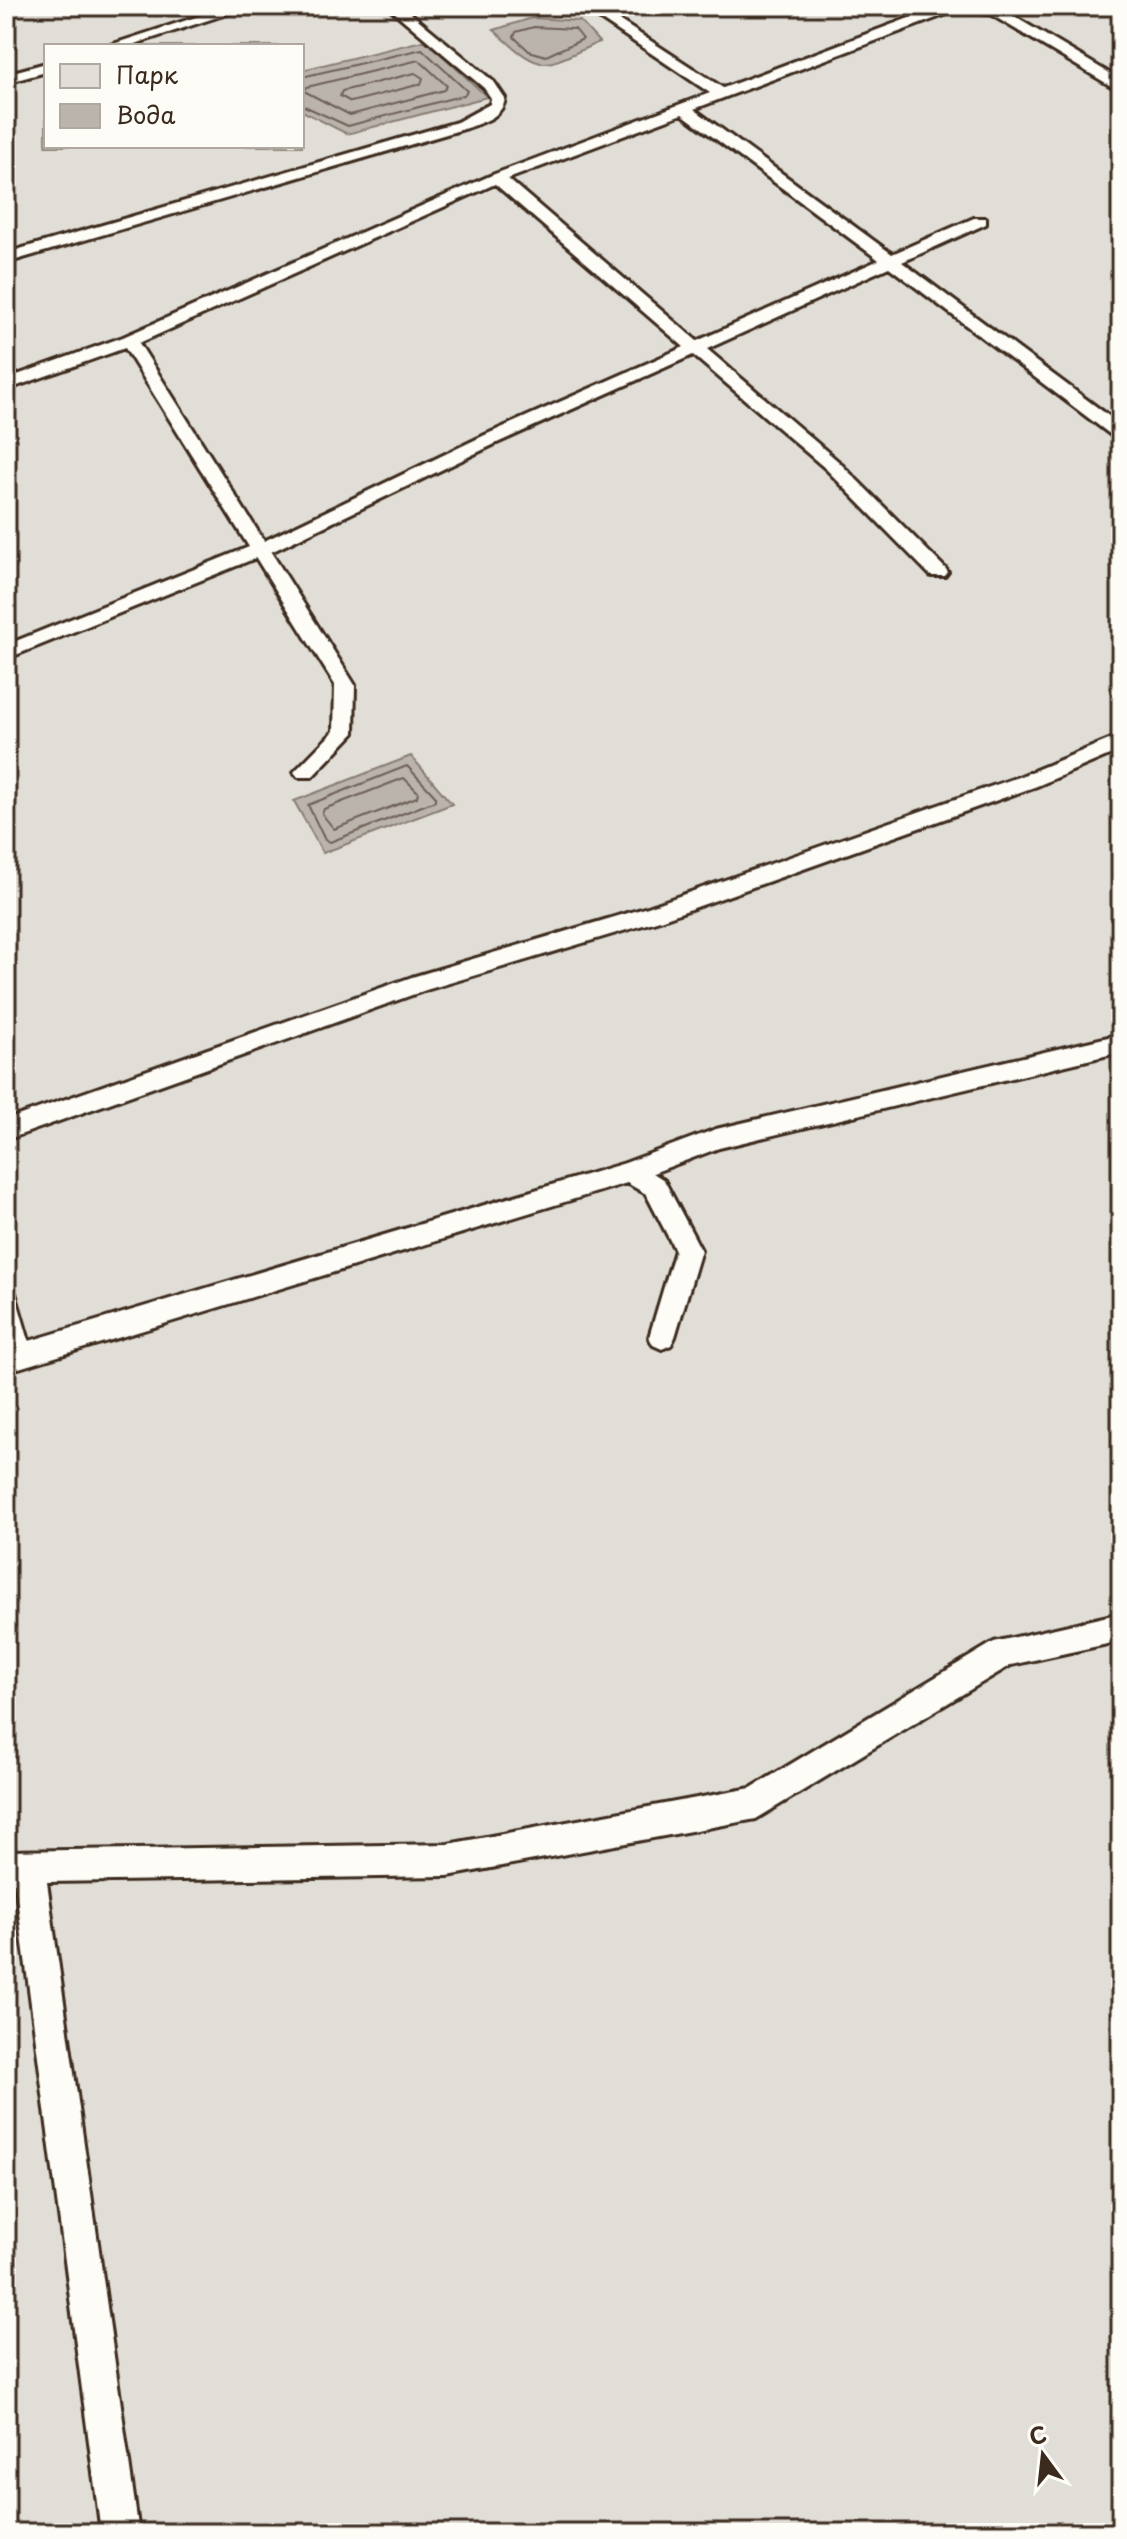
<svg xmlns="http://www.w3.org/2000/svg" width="1127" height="2539" font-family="'Playpen Sans',sans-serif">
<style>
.green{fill:#e1ded7;stroke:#8e847a;stroke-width:2;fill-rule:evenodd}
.water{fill:#bbb4ad;stroke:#887d74;stroke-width:2}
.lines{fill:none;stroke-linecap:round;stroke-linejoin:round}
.shore{stroke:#6e6157;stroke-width:2}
.service-casing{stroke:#3b2a1e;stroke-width:6}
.service{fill:#fdfcf7;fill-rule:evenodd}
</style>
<rect width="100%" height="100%" fill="#fdfcf7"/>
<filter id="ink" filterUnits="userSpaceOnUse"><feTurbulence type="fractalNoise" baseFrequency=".0125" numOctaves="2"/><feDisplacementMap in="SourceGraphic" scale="16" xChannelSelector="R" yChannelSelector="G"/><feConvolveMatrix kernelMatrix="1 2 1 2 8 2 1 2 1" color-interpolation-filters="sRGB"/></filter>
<g filter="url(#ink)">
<path class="green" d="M6 6H1121V2533H6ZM46 46H302V146H46Z"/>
<path class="water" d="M532 18 580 21 599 42C541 68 544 76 494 30Z
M426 40 487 97 347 134 302 111V70Z
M411 756 452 804 323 853 294 801Z"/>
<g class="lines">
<path class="shore" d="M534 27 575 29 583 39 546 56 529 51 514 37 516 32Z
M419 60 447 86 444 90 350 115 304 91 307 87Z
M415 73 423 78 421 84 351 102 340 96 342 91Z
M302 77 422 49 467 91 464 95 348 126 302 105
M302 87 304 91
M302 94 304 91
M407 766 435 796V801L330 842 325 840 308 805Z
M404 778 418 792 417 797 334 829 322 814 324 809Z"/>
<g class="service-casing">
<path id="service" d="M230 6H251L129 46H107Z
M387 6H402L494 82 505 98C503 117 483 122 467 128L6 263V253L457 122 490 104 491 98 484 88Z
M581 6H597L723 88 941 6 998 7 1121 80V90L1116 89 990 14 955 11 694 109 892 254 974 218H986V224L902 262 1121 425V439L1115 438 889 267 707 349 838 461 945 568 948 572 945 576H931L826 469 693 355 497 443 271 552 355 685 354 733 312 777H298L294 772 334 731 335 685 256 558 6 659V645L249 547 125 348 6 390V379L123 337 492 175 710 93ZM682 114 879 260 697 341 508 179ZM495 184 684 347 485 435 264 541 139 343Z
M46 63V72L6 83V74Z
M1121 735V750L1037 786 660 920 426 990 6 1140V1120L412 977 645 908 1021 776Z
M1121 1034V1052L719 1148 653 1173 664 1180 701 1250 675 1337 671 1345 662 1349 653 1345 649 1337 675 1250 646 1194 627 1183 19 1368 10 1364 6 1357V1290L15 1293 29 1341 625 1163 716 1129Z
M1121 1613V1641L1011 1665 756 1819 448 1876 47 1882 139 2533H101L15 1883H6V1851L448 1844 751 1788 994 1642Z"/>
</g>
<use href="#service" class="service"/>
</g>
</g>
<rect width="1127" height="2539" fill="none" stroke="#fdfcf7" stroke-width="32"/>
<rect x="16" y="16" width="1095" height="2507" fill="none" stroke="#3b2a1e" stroke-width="3" filter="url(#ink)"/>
<rect x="44" y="44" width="260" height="104" fill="#fdfcf7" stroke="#afa8a0" stroke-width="2"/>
<rect x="60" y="64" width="40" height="24" fill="#e1ded7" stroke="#afa8a0" stroke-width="2"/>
<text x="116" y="84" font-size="24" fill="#3b2a1e">Парк</text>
<rect x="60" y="104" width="40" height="24" fill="#bbb4ad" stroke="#afa8a0" stroke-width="2"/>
<text x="116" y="124" font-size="24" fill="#3b2a1e">Вода</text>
<g transform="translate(1043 2455) rotate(345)" stroke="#fdfcf7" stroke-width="6" paint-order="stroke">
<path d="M0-6L14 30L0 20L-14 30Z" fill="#3b2a1e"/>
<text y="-12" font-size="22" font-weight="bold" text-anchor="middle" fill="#3b2a1e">С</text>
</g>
</svg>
